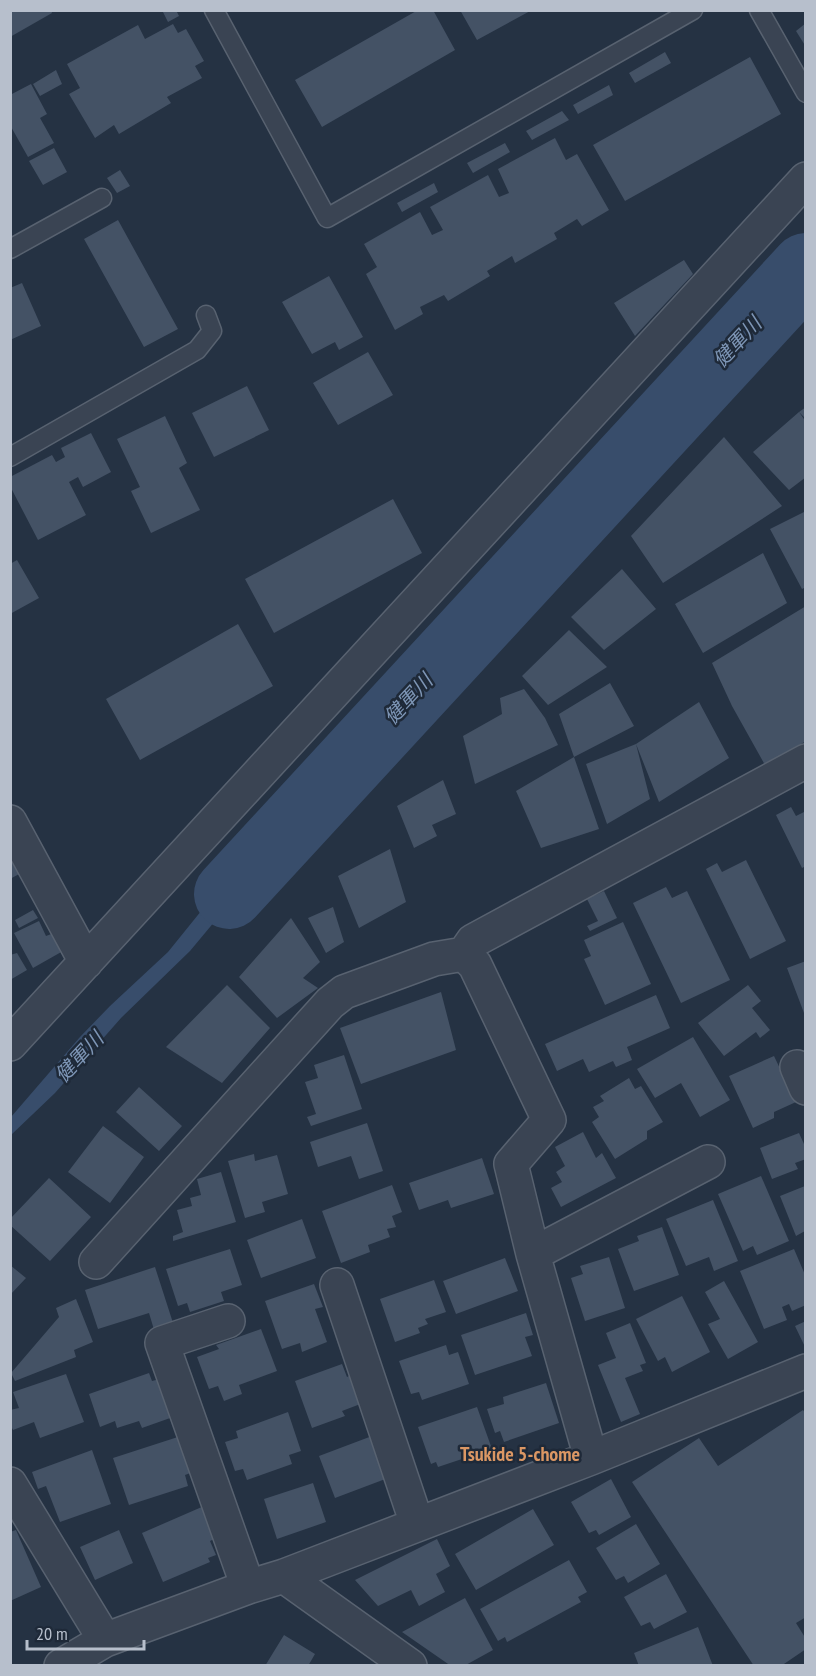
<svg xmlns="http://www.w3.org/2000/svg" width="816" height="1676" font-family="'PT Sans Narrow','Noto Sans JP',sans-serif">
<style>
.water{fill:#384d6b}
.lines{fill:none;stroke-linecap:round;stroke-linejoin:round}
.river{stroke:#384d6b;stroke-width:70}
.building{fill:#445265}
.service-casing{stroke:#586270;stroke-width:21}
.minor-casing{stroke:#586270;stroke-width:36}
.service{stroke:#3a4453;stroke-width:18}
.minor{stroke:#3a4453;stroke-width:33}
.labels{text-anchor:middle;stroke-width:5;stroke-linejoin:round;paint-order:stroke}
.water-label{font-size:20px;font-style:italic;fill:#7d95b5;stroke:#1e2938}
.neighbourhood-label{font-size:20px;font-weight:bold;fill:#db9764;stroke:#1e2938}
</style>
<rect width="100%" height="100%" fill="#253243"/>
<path class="water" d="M342 738 356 748 329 779 255 873 190 951 121 1018 55 1093 11 1135V1117L80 1037 110 1006 168 952 231 874 279 826C283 819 284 813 278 806Z"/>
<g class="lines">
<path class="river" d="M229 894 806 268"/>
</g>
<path class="building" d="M10 10H51L52 13 10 37Z
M162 10H176L179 16 168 22Z
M418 10H433L455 50 322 127 295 80Z
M460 10H532L477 40Z
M806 23V47L796 31Z
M173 24 178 33 186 29 204 61 195 66 202 78 167 97 171 103 119 134 114 125 95 138 69 94 80 88 67 64 138 25 145 39Z
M665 52 671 63 635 83 629 73Z
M750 57 781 114 625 201 593 145Z
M56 70 62 84 40 96 33 84Z
M31 84 47 114 40 118 54 143 28 157 10 125V95Z
M609 85 613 95 578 114 573 105Z
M562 111 569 120 532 140 526 131Z
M555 138 566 160 577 154 609 210 582 226 577 219 554 233 557 239 515 263 512 256 487 271 490 276 448 301 444 295 420 307 423 314 395 330 366 274 377 267 364 244 420 212 432 235 443 230 430 207 488 175 499 197 509 193 498 169Z
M505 143 510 152 473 173 467 163Z
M54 148 67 172 43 185 29 161Z
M120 170 130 186 117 193 107 178Z
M434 183 438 192 402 212 397 203Z
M118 220 178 329 144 347 84 239Z
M684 260 693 274 635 336 614 303Z
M329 276 363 337 339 350 335 342 312 354 282 302Z
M22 283 41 326 10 340V288Z
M368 352 393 395 338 425 313 383Z
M247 386 269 430 214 457 192 413Z
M806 407V419L799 412 806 422V477L789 490 753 452 799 412Z
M165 416 187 463 179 468 200 510 151 533 131 491 140 487 117 439Z
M91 433 111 472 83 487 78 477 69 482 86 515 38 540 10 486V477L52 455 56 462 65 457 61 448Z
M724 437 782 506 663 583 631 536Z
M393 499 422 553 274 633 245 579Z
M806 511V587L802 589 770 529Z
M763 553 787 603 703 653 675 604Z
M17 560 39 598 10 614V564Z
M622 569 656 609 604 650 571 617Z
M806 606V741L765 765 732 706 712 663Z
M238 624 273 686 140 760 106 699Z
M569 630 607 667 548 705 522 676Z
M610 683 634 726 574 757 599 829 541 848 516 791 574 757 559 714Z
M524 689 545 718 558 745 475 784 463 736 502 714 500 698Z
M699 702 729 758 659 802 636 744 650 799 607 824 586 764 636 744Z
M443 780 456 814 432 825 437 836 414 848 397 806Z
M791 807 796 816 806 811V866L802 868 776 815Z
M390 849 406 902 359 928 338 876Z
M10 856 21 873 10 879Z
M746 860 786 941 750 959 706 869 717 863 722 872Z
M666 887 672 898 687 891 730 980 681 1003 633 903Z
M604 891 617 918 590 931 587 926 598 921 587 899Z
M333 907 344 942 326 953 308 918Z
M33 910 38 918 19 928 15 920Z
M291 918 320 962 303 978 318 988 277 1018 239 977Z
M39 921 46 936 54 933 63 951 33 968 14 933Z
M623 922 651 984 605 1005 584 959 591 956 584 940Z
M17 953 27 970 10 980V955Z
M806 961V1012L804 1013 787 968Z
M227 985 270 1028 222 1083 166 1047Z
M748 985 761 1001 752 1008 770 1030 760 1038 756 1032 724 1056 698 1023Z
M441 992 456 1050 361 1084 340 1028Z
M656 995 670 1028 627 1047 632 1060 616 1067 613 1061 589 1072 583 1059 557 1071 545 1044Z
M693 1037 730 1100 700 1117 681 1083 655 1098 637 1069Z
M344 1055 362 1109 311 1126 307 1117 316 1114 305 1082 318 1078 314 1065Z
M774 1056 796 1102 774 1112V1118L753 1128 729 1076Z
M629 1078 635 1089 641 1086 663 1122 647 1131V1139L615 1159 592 1122 599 1117 593 1107 604 1101 600 1096Z
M139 1087 182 1126 159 1151 116 1112Z
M367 1123 383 1171 359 1179 351 1156 318 1167 310 1142Z
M103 1126 144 1157 110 1203 68 1172Z
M583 1132 596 1158 602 1153 616 1178 561 1207 551 1188 562 1182 556 1172 565 1166 555 1147Z
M799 1133 804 1144 806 1143V1159L795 1163 798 1169 772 1179 760 1148Z
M254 1154 255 1161 277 1155 288 1194 262 1202 265 1212 245 1218 228 1161Z
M482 1158 494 1194 451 1208 448 1200 419 1210 409 1183Z
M221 1172 236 1222 173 1241V1236L183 1232 177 1210 192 1206 190 1198 201 1195 197 1179Z
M761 1176 789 1241 757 1255 753 1246 743 1251 718 1194Z
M49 1178 91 1217 50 1261 10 1225V1219Z
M392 1185 402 1212 392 1216 396 1227 387 1229 390 1237 368 1245 370 1252 341 1263 322 1211Z
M805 1186V1231L796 1236 780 1196Z
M713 1200 738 1261 714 1271 709 1257 686 1266 666 1219Z
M302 1219 316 1258 261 1278 247 1240Z
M662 1227 679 1275 634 1291 618 1249 639 1241 637 1236Z
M230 1249 242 1285 221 1292 224 1301 190 1312 187 1303 178 1306 166 1269Z
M794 1249 806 1277V1305L792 1311 789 1304 782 1307 787 1320 764 1329 740 1271Z
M609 1257 625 1308 585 1321 571 1278 583 1274 580 1266Z
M505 1258 518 1291 456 1314 443 1281Z
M10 1265 26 1278 10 1295Z
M155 1267 174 1326 155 1333 149 1313 98 1329 85 1290Z
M434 1280 446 1312 425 1319 428 1324 418 1328 420 1333 395 1342 380 1299Z
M724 1281 758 1342 728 1359 708 1324 720 1319 705 1292Z
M314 1284 323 1307 315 1309 327 1342 302 1352 300 1343 282 1349 265 1301Z
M682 1296 710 1352 672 1372 665 1357 658 1361 636 1319Z
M76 1299 93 1342 74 1350 76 1357 15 1381 11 1373 59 1317 56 1308Z
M526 1313 533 1335 525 1337 532 1356 475 1375 461 1335Z
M806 1321V1349L795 1326Z
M630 1323 646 1363 640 1365 643 1371 625 1378 640 1414 621 1422 598 1365 616 1358 606 1333Z
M261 1329 277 1371 239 1385 242 1394 224 1401 218 1386 209 1389 197 1357 219 1349 216 1345Z
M446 1345 449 1355 458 1352 469 1384 422 1400 419 1392 411 1394 399 1361Z
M342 1364 347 1377 353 1374 363 1403 342 1411 345 1416 312 1428 295 1381Z
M149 1373 152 1381 160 1379 173 1417 142 1428 139 1421 117 1428 115 1421 100 1427 89 1394Z
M66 1374 84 1422 40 1438 34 1422 13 1430 10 1424V1410L19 1408 13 1392Z
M546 1383 559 1423 504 1442 500 1431 495 1433 487 1409 504 1404 503 1397Z
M477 1407 492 1449 438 1467 436 1462 431 1464 418 1427Z
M803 1410 806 1414V1617L796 1623 806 1639V1649L781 1666H754L632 1482 699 1438 718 1466Z
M288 1412 301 1451 289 1455 292 1464 247 1480 243 1469 235 1471 225 1442 238 1438 236 1431Z
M184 1435 196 1471 185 1475 188 1486 129 1505 113 1458Z
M372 1436 388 1478 335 1498 319 1456Z
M92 1450 111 1504 60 1522 46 1486 38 1489 32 1472Z
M611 1479 631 1517 599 1535 596 1530 589 1533 571 1502Z
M313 1483 326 1522 277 1539 264 1499Z
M204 1506 218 1537 210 1541 216 1555 208 1558 210 1562 163 1582 142 1533Z
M533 1509 554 1545 476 1590 455 1554Z
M636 1524 660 1564 628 1583 624 1576 616 1580 596 1548Z
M16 1530 41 1587 10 1601V1532Z
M119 1530 133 1563 95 1580 80 1547Z
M437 1539 450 1566 436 1574 445 1592 419 1606 411 1590 378 1606 355 1580Z
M569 1560 587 1592 578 1597 581 1602 507 1642 505 1637 498 1641 480 1609Z
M666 1574 687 1612 654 1629 650 1622 641 1626 624 1597Z
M465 1598 493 1650 464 1666H451L402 1632Z
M698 1627 713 1666H639L634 1653Z
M284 1635 315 1654 308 1666H265Z"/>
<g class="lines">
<g class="service-casing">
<path id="service" d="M214 10 327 218 693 10
M759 10 806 93
M10 249 102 198
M10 457 197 350 212 331 206 315"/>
</g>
<g class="minor-casing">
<path id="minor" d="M10 822 86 962
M464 954 473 941 806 761
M10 1044 806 179
M797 1067 806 1088
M533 1254 708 1162
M96 1262 330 1003 344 992 434 959 464 954 475 965 549 1120 511 1164 533 1254 591 1458
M337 1285 417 1524
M228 1321 162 1343 248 1587
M10 1484 105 1640
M284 1576 410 1666
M61 1666 105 1640 248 1587 284 1576 591 1458 806 1371"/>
</g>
<use href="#service" class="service"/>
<use href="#minor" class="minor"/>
</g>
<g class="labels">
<g class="water-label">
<text transform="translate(737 342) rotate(-47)" y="7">健軍川</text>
<text transform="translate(408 699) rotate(-47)" y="7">健軍川</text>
<text transform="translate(79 1057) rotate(-47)" y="7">健軍川</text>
</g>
<g class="neighbourhood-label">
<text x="520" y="1461">Tsukide 5-chome</text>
</g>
</g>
<rect width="816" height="1676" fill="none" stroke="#b7bfcc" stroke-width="24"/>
<path d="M27 1640v9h117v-9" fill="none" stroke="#b7bfcc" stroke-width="3"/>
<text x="36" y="1640" font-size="18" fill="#b7bfcc" stroke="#1e2938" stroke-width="4.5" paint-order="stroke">20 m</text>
</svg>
